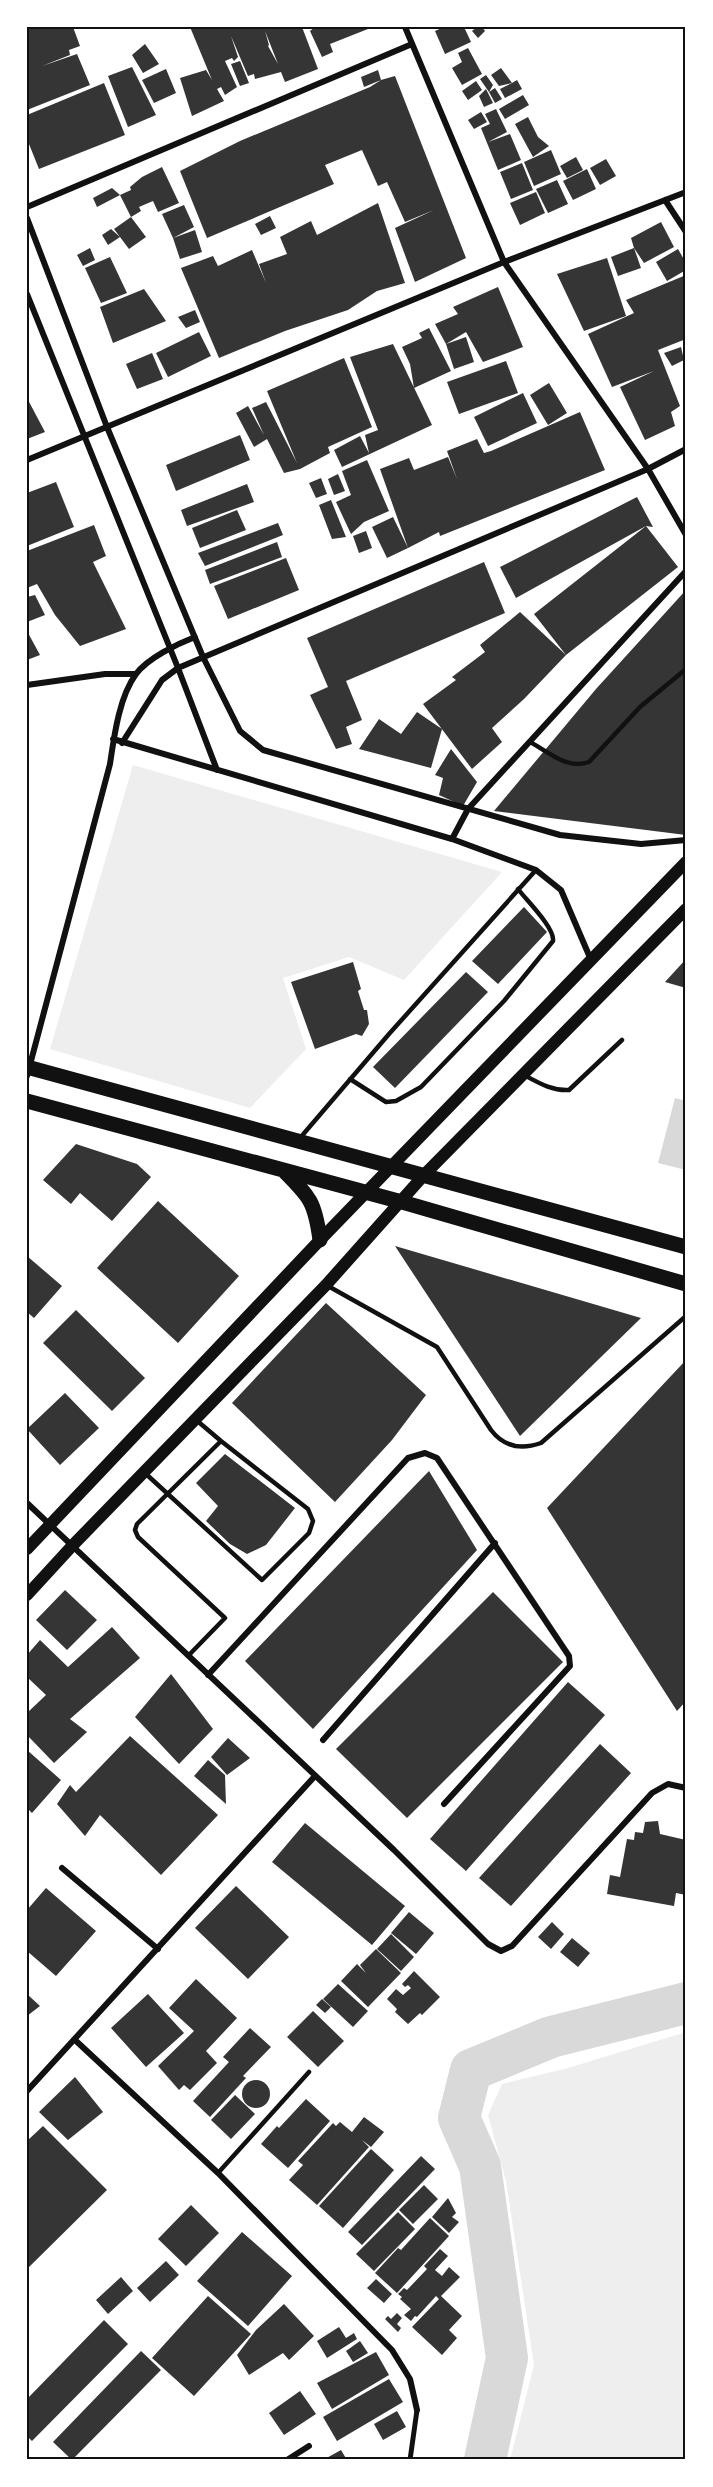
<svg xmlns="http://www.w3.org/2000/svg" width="713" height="2487" font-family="'Nunito Sans',sans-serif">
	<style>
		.green { fill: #eee }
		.water { fill: #d9d9d9 }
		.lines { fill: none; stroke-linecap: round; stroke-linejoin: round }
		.river { stroke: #d9d9d9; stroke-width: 42 }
		.building { fill: #353535; fill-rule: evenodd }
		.service { stroke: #111; stroke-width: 4.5 }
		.pedestrian { stroke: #111; stroke-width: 5 }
		.minor { stroke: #111; stroke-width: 6 }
		.secondary { stroke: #111; stroke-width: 12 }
		.primary { stroke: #111; stroke-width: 15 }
		.neatline { fill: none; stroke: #111; stroke-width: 2 }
	</style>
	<rect width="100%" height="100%" fill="#fff"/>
	<path class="green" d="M133 765 502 872 404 980 349 957 283 978 306 1049 250 1108 50 1049Z
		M686 2032V2460H510L534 2365 506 2181 488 2115 502 2084 568 2068Z"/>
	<path class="water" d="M675 1098 686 1101V1170L658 1163Z"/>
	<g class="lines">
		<path class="river" d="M485 2460 507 2358 480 2166 459 2118 471 2070 551 2037 686 2003"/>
	</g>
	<path class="building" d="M27 27H73L80 46 69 50 70 55 42 66 77 54 90 85 27 110Z
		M190 27H302L318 69 285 82 281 72 255 79 254 74 248 76 231 36 238 57 234 61 232 58 225 61 237 87 225 95 221 87 217 89 224 101 192 116 180 78 206 70 212 80ZM265 31 278 64 268 46 269 45Z
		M315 27H373L330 44 333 52 322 57 310 31Z
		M444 27H464L471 42 445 54 435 31Z
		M477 27H482L485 31 478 38 472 31Z
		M145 44 159 64 143 73 132 55Z
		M468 48 482 74 462 85 452 68 462 62 458 53Z
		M240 61 249 83 240 86 231 64Z
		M132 67 156 115 128 127 108 76Z
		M501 68 512 83 517 80 522 89 505 98 500 89 512 83 499 86 491 75Z
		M166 69 176 93 154 103 142 80Z
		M378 70 381 80 395 76 466 258 415 282 395 228 434 210 405 222 387 182 378 186 362 150 325 165 334 184 207 238 180 171 240 141 370 87 381 80 364 87 361 77Z
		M486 75 493 85 489 92 480 79Z
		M476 81 482 90 468 100 462 91Z
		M104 83 125 135 39 169 27 139V115Z
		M495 88 502 99 495 103 489 92Z
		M486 89 493 103 484 107 479 96Z
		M523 95 529 105 505 119 499 109Z
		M496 109 507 132 488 142 510 134 521 160 498 170 481 128 490 124 485 114Z
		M481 112 487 122 474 129 468 120Z
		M528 117 538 137 549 146 533 157 515 124Z
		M551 150 561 174 534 186 524 162Z
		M576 157 583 170 567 178 560 166Z
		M606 159 616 176 600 185 590 168Z
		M522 163 533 190 511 199 500 172Z
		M162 167 179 203 158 212 153 201 139 207 141 211 131 217 120 195 131 190 130 187 142 177Z
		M587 169 596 189 573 200 563 181Z
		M557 180 568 204 548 213 536 189Z
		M112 188 120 195 97 207 93 198Z
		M536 192 545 213 520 225 510 203Z
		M378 203 405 283 377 291 348 310 285 331 219 358 181 268 213 256 218 266 252 250 266 283 259 264 287 254 280 237 311 221 317 235Z
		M184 205 194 227 173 238 162 214Z
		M270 216 276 228 261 235 255 224Z
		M131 217 146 237 129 249 120 237 108 245 102 235 111 229 120 237 114 229Z
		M661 222 674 247 644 263 634 248 641 268 618 276 611 257 634 248 631 238Z
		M195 230 202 252 180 259 173 238Z
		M90 248 95 260 83 266 77 255Z
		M678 249 686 263V270L667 281 656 262Z
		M110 257 127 293 101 303 85 268Z
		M607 258 626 316 584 331 557 274Z
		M686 275V339L658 350 680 406 671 412 675 426 645 440 620 387 654 371 612 387 588 334 634 313 626 300Z
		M498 287 523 347 483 362 466 332 446 344 466 337 474 362 454 369 446 344 435 324 458 314 453 307Z
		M144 289 166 321 113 343 100 307Z
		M195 310 200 322 186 328 178 317Z
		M429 328 451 371 414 388 410 364 402 347 422 338 419 333Z
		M199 332 211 356 168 377 156 353Z
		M393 344 432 425 342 467 334 450 360 436 369 453 365 435 378 430 350 357Z
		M681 347 684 360 672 366 664 353Z
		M152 353 163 379 137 389 126 364Z
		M344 358 372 427 328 447 330 453 300 469 284 473 267 439 254 447 236 413 248 406 264 435 252 408 266 402 297 463 267 391Z
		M506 361 518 393 459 414 447 382Z
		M549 383 567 413 548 425 530 395Z
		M523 393 537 423 488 446 474 417Z
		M27 398 45 432 27 439Z
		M580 412 605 470 440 536 439 532 408 548 380 469 409 458 414 470 448 457 457 479 447 451 477 439 484 453 491 451Z
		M240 435 250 460 176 491 166 465Z
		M367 460 389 511 364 522 351 534 336 502 351 495 342 471Z
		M338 474 345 491 334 495 328 479Z
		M321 478 327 494 316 498 309 483Z
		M56 482 74 527 27 546V493Z
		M247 484 254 502 187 526 181 510Z
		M637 497 653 527 646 526 678 567 566 655 534 614 646 526 516 598 500 567Z
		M331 500 346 537 332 539 319 505Z
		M237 510 246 530 200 548 192 528Z
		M393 517 408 548 387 558 372 527Z
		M278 523 283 535 205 566 198 553Z
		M94 525 106 556 93 562 126 629 80 646 55 615 37 584 27 588V551Z
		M366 531 372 548 359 553 353 536Z
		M277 542 282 557 210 584 205 570Z
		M286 558 299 590 228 619 214 586Z
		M484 562 505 613 346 681 362 720 346 727 352 744 336 749 310 695 328 687 307 638Z
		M686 590V835L494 811 596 689Z
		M35 595 45 615 27 622V597Z
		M520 612 566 655 524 699 492 728 502 742 472 769 423 704 456 680 452 677 485 652 480 645Z
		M27 631 40 655 27 660Z
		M417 712 442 729 431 768 359 749 379 719 401 734Z
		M451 749 477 782 463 806 439 795 443 778 435 775Z
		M524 907 547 932 498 984 472 961Z
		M686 959V988L665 982Z
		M353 962 361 989 358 991 364 1010H367L369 1024 362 1036 356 1034 315 1049 291 982Z
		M466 972 488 992 395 1088 373 1067Z
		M76 1144 137 1164 151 1177 112 1221 80 1193 71 1204 43 1180Z
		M158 1201 239 1276 178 1343 97 1268Z
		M395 1246 641 1318 520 1436Z
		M27 1256 62 1286 34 1318 27 1312Z
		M326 1303 426 1395 392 1440 335 1502 232 1403Z
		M76 1310 145 1378 112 1411 43 1343Z
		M686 1360V1701L677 1711 547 1508Z
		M65 1393 99 1428 60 1465 27 1429Z
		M225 1454 295 1508 266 1545 247 1554 230 1544 206 1521 218 1506 196 1483Z
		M429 1471 477 1550 313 1729 245 1661Z
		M65 1590 97 1620 67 1650 36 1620Z
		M493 1592 563 1662 407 1818 336 1749Z
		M112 1627 140 1658 70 1719 87 1732 54 1763 27 1735V1713L46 1695 27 1677V1655L40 1640 68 1667Z
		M171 1674 213 1729 179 1764 135 1717Z
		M568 1682 605 1715 466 1871 430 1839Z
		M130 1736 218 1815 161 1875 100 1815 85 1836 57 1804 70 1785 76 1792Z
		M228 1738 250 1758 227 1775 211 1757Z
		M600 1744 631 1773 511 1906 479 1878Z
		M27 1750 61 1780 32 1813 27 1808Z
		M208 1760 225 1775 226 1804 194 1776Z
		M658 1821 660 1834 686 1840V1895L676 1893 674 1906 607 1894 610 1875 620 1877 627 1839 634 1840 635 1832 643 1833 645 1822Z
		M305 1823 405 1906 372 1945 272 1862Z
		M236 1886 289 1937 248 1979 195 1928Z
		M46 1888 96 1931 56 1976 27 1951V1910Z
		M409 1912 434 1933 416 1954 391 1933Z
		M552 1922 564 1934 551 1949 538 1937Z
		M391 1934 414 1957 401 1971 377 1949Z
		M572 1938 590 1953 578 1967 560 1952Z
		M376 1949 401 1973 368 2007 341 1981 357 1964 366 1973 360 1965Z
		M414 1971 440 1997 422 2015 420 2013 408 2024 395 2012 397 2009 387 1999 396 1989 403 1995 411 1988 408 1985 405 1987 402 1984Z
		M196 1979 237 2018 206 2051 217 2063 190 2090 184 2085 179 2090 158 2066 194 2031 169 2008Z
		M338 1984 368 2011 353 2027 323 1999Z
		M27 1994 40 2006 27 2016Z
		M148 1994 184 2033 146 2067 111 2028Z
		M322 1999 331 2007 325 2013 316 2005Z
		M313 2011 344 2041 318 2067 287 2037Z
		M250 2028 271 2047 243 2076 246 2078 210 2117 193 2101 229 2062 223 2057Z
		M75 2077 103 2112 68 2140 39 2112Z
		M242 2094a14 14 0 1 1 28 0a14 14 0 1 1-28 0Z
		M235 2095 255 2114 231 2139 211 2120Z
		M306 2099 330 2121 288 2168 261 2144 277 2126 279 2128Z
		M364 2117 384 2132 371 2147 362 2140 369 2147 317 2205 289 2180 303 2165 298 2161 333 2123 336 2126 340 2122 352 2132Z
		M43 2126 107 2190 27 2269V2141Z
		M371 2149 394 2170 343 2228 319 2206Z
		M421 2156 435 2169 362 2245 348 2232Z
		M424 2185 438 2199 413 2224 399 2210Z
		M448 2198 456 2213 452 2217 459 2222 449 2233 432 2217Z
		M191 2205 219 2233 186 2266 158 2239Z
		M398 2212 415 2229 374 2271 356 2254Z
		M430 2218 449 2236 397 2293 375 2273 398 2248 401 2250Z
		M242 2232 292 2276 248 2326 197 2281Z
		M440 2249 448 2256 435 2270 442 2276 449 2267 460 2277 441 2296 462 2316 449 2330 457 2338 442 2355 412 2327 439 2299 436 2296 417 2317 415 2316 411 2321 404 2315 411 2309 400 2299 402 2297 398 2294 404 2288 407 2290 427 2269 424 2266Z
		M166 2261 179 2275 150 2302 137 2288Z
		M121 2277 133 2291 108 2314 96 2300Z
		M376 2279 392 2294 384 2303 367 2288Z
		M208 2296 251 2334 194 2396 152 2358Z
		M284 2304 314 2336 289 2360 283 2353 249 2375 237 2355 256 2330Z
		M397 2313 402 2318 397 2324 401 2328 398 2332 385 2319 388 2316 391 2319Z
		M104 2320 128 2344 32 2441 27 2436V2399Z
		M339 2327 346 2338 354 2333 357 2339 327 2358 317 2341Z
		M360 2341 368 2353 353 2362 346 2351Z
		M141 2351 161 2370 72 2460 53 2442Z
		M376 2352 389 2375 332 2409 317 2383Z
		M389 2379 403 2402 337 2441 323 2417Z
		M300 2391 316 2414 284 2435 269 2413Z
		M397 2411 406 2427 383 2440 374 2424Z
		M341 2450 347 2460H323Z"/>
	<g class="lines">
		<path class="service" d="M530 742C549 752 567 770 589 762L640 707 686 669
			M524 1075C539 1083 552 1091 569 1090L622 1040
			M350 1079 386 1102 396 1101 421 1087 504 1001 553 941C555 928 527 901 518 889
			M300 1138 389 1034 536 870
			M328 1286 437 1347 491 1430C504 1447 521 1450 541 1443L686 1316
			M146 1474 262 1580 309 1533 313 1521 308 1509 221 1441
			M188 1656 225 1618 138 1537 135 1530 137 1524 221 1441 195 1419
			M218 2173 309 2072"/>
		<path class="pedestrian" d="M410 2460 417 2410"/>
		<path class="minor" d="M405 27 504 262 648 469 686 535
			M665 200 686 232
			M27 207 412 44
			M27 218 107 427 203 657 240 731 263 750 560 835 641 844 686 840
			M27 294 178 668 217 770
			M27 460 504 262 686 192
			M27 685 105 674H136
			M113 739 452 839 536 870 561 890 591 960
			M122 743 162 680 178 668 648 469 686 449
			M452 839 468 809 686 571
			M27 1076 110 764C114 737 119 697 136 674 148 658 177 644 195 637
			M27 1503 394 1850 488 1944 501 1951 512 1946 652 1793 668 1784 686 1788
			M208 1675 408 1458 425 1453 437 1458 569 1656 570 1666 444 1804
			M323 1740 495 1543
			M62 1868 158 1949
			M75 2040 218 2173 392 2350 410 2379 417 2410
			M27 2091 315 1776
			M287 2460 309 2446"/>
		<path class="secondary" d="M27 1549 320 1240 686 862
			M27 1595 72 1546 326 1285 424 1175 686 909"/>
		<path class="primary" d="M27 1067 686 1247
			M27 1101 402 1202 686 1284
			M284 1171C310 1197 315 1202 320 1240"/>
	</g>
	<rect width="713" height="2487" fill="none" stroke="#ffffff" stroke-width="57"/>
	<rect x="28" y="28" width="656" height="2430" class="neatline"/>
</svg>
